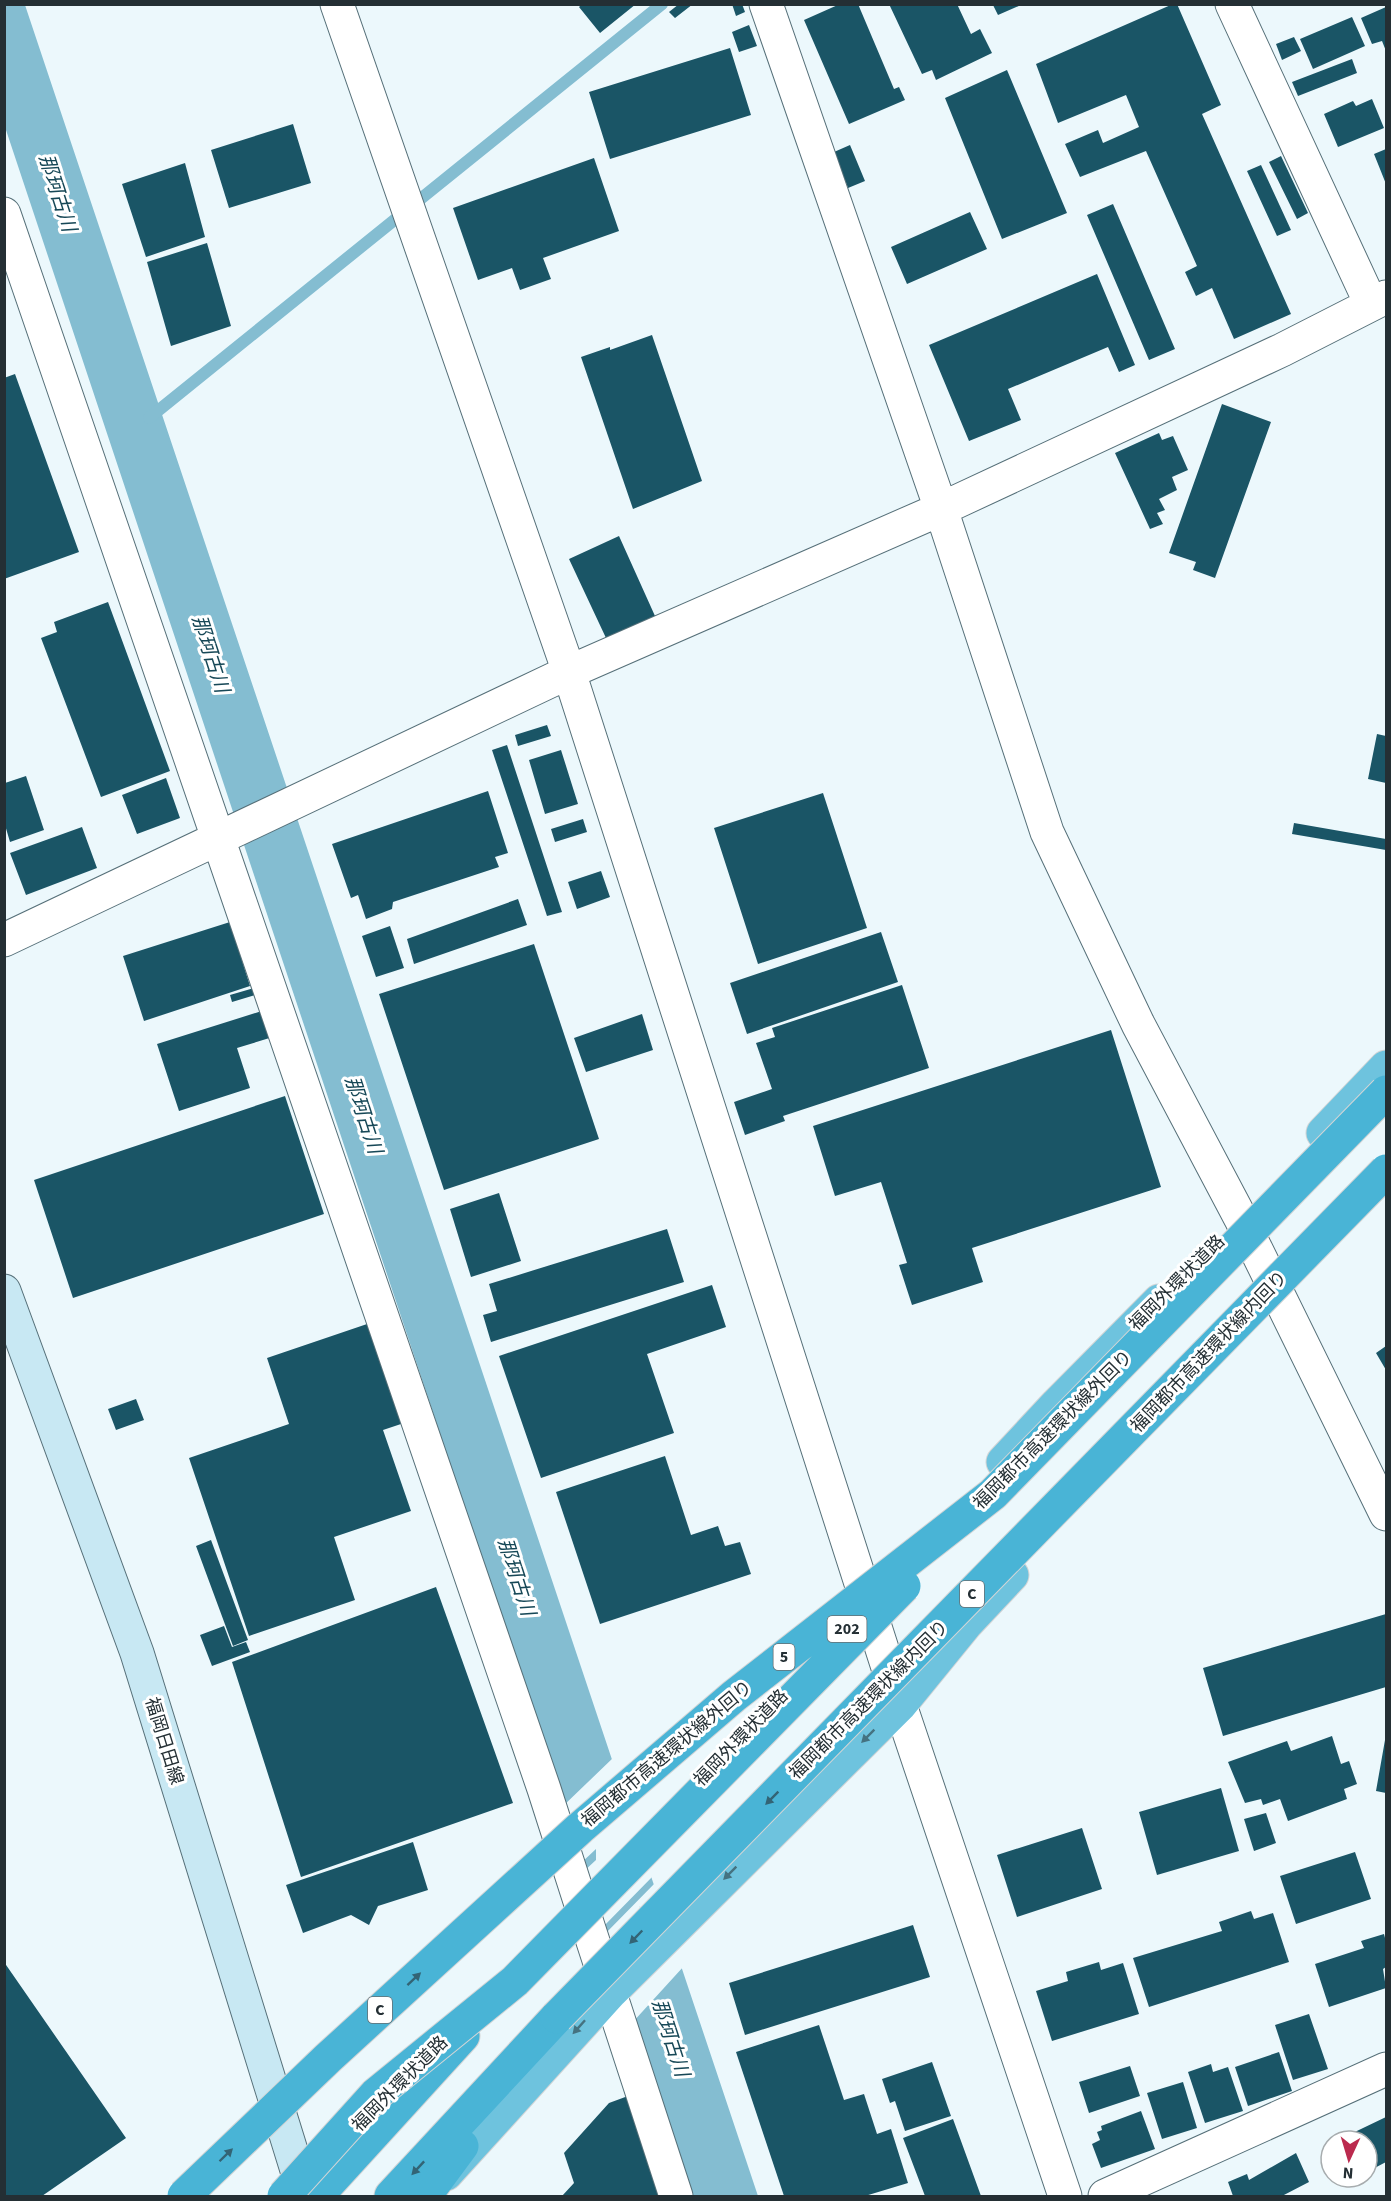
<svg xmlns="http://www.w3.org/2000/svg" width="1391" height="2201" font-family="'Source Sans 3','Noto Sans JP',sans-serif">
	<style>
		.water { fill: #84bdd1 }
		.pier { fill: #ecf8fc }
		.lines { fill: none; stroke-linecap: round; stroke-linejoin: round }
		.stream { stroke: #84bdd1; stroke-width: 12 }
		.building { fill: #1a5566 }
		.minor-casing { stroke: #567079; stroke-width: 35 }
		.secondary-casing { stroke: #567079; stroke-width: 35 }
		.trunk-casing { stroke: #d3d5d6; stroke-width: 35 }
		.motorway-casing { stroke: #d3d5d6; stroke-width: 35 }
		.minor { stroke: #fff; stroke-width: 33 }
		.secondary { stroke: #c8e8f3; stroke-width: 33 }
		.trunk { stroke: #6ec3de; stroke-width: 33 }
		.motorway { stroke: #49b4d6; stroke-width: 33 }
		.motorway-bridge-casing { stroke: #d3d5d6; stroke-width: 35; stroke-linecap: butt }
		.motorway-bridge { stroke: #49b4d6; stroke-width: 33 }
		.oneway { fill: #457280 }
		.oneway2 { fill: #336475 }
		.labels { text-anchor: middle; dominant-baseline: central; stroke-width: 6; stroke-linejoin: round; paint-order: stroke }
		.shield { fill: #fff; stroke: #666d71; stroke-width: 1.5 }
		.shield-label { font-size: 16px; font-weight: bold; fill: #242f34 }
		.street-label { font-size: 18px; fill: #242f34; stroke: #fff }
		.water-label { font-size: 20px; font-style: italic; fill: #174857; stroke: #fff }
	</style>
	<rect width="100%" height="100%" fill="#ecf8fc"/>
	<path class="water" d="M4 5H25L758 2196H692L564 1806 5 127Z"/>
	<path class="pier" d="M614 1757 654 1875 601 1929 583 1872 596 1860V1849L580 1864 561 1808Z
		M656 1882 678 1946 639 1906 650 1923 679 1949 684 1966 632 2023 603 1936Z"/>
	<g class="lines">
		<path class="stream" d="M149 418 662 4"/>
	</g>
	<path class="building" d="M582 4H636L600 33 579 7Z
		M679 4H693L675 18 669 12Z
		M732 4H742L745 12 736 16Z
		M840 4H858L894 89 899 87 905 100 849 124 804 20Z
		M889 4H957L971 34 980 29 992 53 936 80 932 70 922 74Z
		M1173 4H1177L1221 105 1202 114 1291 314 1234 339 1212 288 1196 296 1185 272 1197 266 1146 151 1080 177 1065 144 1098 130 1103 143 1139 127 1126 95 1058 123 1036 64Z
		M993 5H1021L998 15Z
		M1386 7V51L1382 41 1372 44 1361 18Z
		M1352 17 1365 46 1313 69 1300 39Z
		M749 25 757 46 739 52 732 32Z
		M1294 37 1301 51 1282 60 1276 44Z
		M730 48 751 115 610 159 589 92Z
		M1352 59 1357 73 1298 96 1292 82Z
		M1007 70 1067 213 1002 239 945 98Z
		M1372 99 1384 128 1338 147 1324 114 1353 101 1356 106Z
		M293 124 311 183 229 208 211 150Z
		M850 145 865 181 848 188 834 152Z
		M1386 149V184L1374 154Z
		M1281 156 1308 213 1297 219 1269 162Z
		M594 158 619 231 543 258 551 279 520 290 512 268 478 280 453 208Z
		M185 163 205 237 146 257 122 184Z
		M1261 165 1291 230 1277 236 1247 171Z
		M1113 204 1175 349 1149 360 1087 215Z
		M970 212 987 249 907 284 891 247Z
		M207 243 231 326 171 346 147 262Z
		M1097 274 1135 365 1119 372 1108 347 1008 389 1021 420 969 441 929 345Z
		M652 335 702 481 633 509 581 357 610 347V350Z
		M15 374 79 552 4 579V378Z
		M1222 404 1271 422 1215 578 1193 570 1196 562 1169 553Z
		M1159 433 1162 440 1173 436 1188 470 1172 477 1177 490 1159 499 1165 510 1157 513 1163 524 1150 529 1115 453Z
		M619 536 655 616 606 638 569 559Z
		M108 602 170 771 101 797 41 638 57 632 54 622Z
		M547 725 551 736 518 746 515 735Z
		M1377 734 1386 736V783L1368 779Z
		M507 745 562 912 547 916 492 750Z
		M561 750 578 804 545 814 529 760Z
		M26 776 44 830 10 842 5 825V783Z
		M166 778 180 818 137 834 122 795Z
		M488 791 508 853 495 857 499 867 393 902 392 909 366 919 358 895 351 898 332 844Z
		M823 793 867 928 758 964 714 828Z
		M583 819 587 832 555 842 551 829Z
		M1294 823 1386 839V850L1292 834Z
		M82 827 97 868 26 895 10 853Z
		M601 871 610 897 577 909 568 882Z
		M518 899 527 925 414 964 407 939Z
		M230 922 250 986 144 1021 123 956Z
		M390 926 404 968 376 977 362 936Z
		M881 932 898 982 747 1034 730 983Z
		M534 944 599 1139 444 1190 379 994Z
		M902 985 929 1068 783 1116 785 1121 745 1135 734 1102 772 1089 756 1043 775 1037 772 1028Z
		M254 988 262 993 232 1002 230 995Z
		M268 1009 276 1036 237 1048 250 1088 179 1111 157 1044Z
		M642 1014 653 1050 586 1072 574 1038Z
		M1111 1030 1161 1187 972 1248 983 1282 912 1305 899 1265 907 1263 881 1182 835 1196 813 1126Z
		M285 1096 324 1214 73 1298 34 1180Z
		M499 1193 521 1261 471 1277 450 1209Z
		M667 1229 684 1282 491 1342 483 1315 497 1311 489 1284Z
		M712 1285 726 1327 647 1354 674 1433 541 1478 499 1356Z
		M370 1323 404 1423 383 1430 411 1511 334 1537 355 1600 249 1636 189 1458 289 1424 267 1358Z
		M1386 1346V1370L1376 1353Z
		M136 1399 144 1420 116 1430 108 1409Z
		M665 1456 691 1535 718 1526 725 1546 740 1542 751 1574 600 1624 556 1492Z
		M211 1540 248 1640 233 1646 196 1546Z
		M436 1587 513 1803 301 1877 232 1662Z
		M1386 1614V1687L1223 1736 1203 1668Z
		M224 1626 232 1647 246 1642 250 1652 212 1666 200 1635Z
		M1332 1736 1341 1764 1349 1761 1357 1784 1344 1789 1347 1799 1288 1821 1280 1799 1263 1805 1261 1799 1245 1803 1228 1762 1287 1741 1291 1751Z
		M1385 1740H1386V1793L1376 1791Z
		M1221 1788 1239 1851 1157 1875 1139 1812Z
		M1266 1813 1276 1843 1254 1851 1244 1819Z
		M1082 1828 1102 1889 1017 1917 997 1855Z
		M413 1842 428 1890 378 1906 369 1925 351 1915 303 1933 286 1885Z
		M1355 1852 1371 1899 1296 1924 1280 1876Z
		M1251 1911 1254 1919 1273 1913 1289 1962 1149 2007 1133 1958 1222 1931 1219 1922Z
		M913 1925 930 1977 745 2035 729 1983Z
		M1384 1934 1386 1942V1967L1383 1969 1386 1988 1329 2007 1315 1964 1364 1948 1361 1941Z
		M4 1962 126 2138 42 2196H4Z
		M1099 1962 1101 1970 1123 1963 1139 2014 1052 2041 1036 1991 1068 1981 1066 1972Z
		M1309 2014 1328 2069 1293 2080 1275 2025Z
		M819 2025 844 2100 864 2094 877 2134 891 2129 908 2183 865 2196H784L736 2052Z
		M1279 2052 1292 2091 1248 2106 1235 2067Z
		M932 2062 951 2116 905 2131 895 2101 890 2103 882 2079Z
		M1211 2064 1213 2072 1228 2067 1243 2111 1205 2123 1188 2072Z
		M1130 2066 1140 2096 1089 2113 1079 2082Z
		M1183 2082 1197 2128 1162 2139 1147 2093Z
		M628 2096 662 2196H562L574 2183 564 2153 609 2103Z
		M1141 2111 1155 2149 1101 2168 1092 2144 1100 2140 1097 2132 1102 2130 1101 2126Z
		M1386 2117V2162L1367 2172V2141H1336Z
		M953 2119 981 2196H925L903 2138Z
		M1296 2153 1309 2182 1282 2196H1233L1228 2182 1247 2174 1249 2180Z"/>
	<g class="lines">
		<defs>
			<path id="minor" d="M337 4 569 672 900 1705 1065 2196
				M766 4 941 509 1047 832 1138 1024 1241 1219 1386 1514
				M1232 4 1371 304
				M4 214 544 1789C587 1925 632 2060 676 2196
				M4 940 569 672 941 509 1282 350 1386 297
				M1105 2196 1386 2069"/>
			<path id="secondary" d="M4 1291 137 1653 305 2196"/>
			<path id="trunk" d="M1323 1133 1386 1067
				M1003 1462 1057 1404 1159 1301
				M446 2174 611 1992 900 1705 966 1624 1012 1575"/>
			<path id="motorway" d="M317 2196 463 2036
				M391 2196 557 2017
				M425 2196 462 2146"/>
		</defs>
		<use href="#minor" class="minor-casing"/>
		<use href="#secondary" class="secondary-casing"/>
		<use href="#trunk" class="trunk-casing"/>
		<use href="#motorway" class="motorway-casing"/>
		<use href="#minor" class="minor"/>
		<use href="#secondary" class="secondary"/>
		<use href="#trunk" class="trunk"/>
		<use href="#motorway" class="motorway"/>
		<defs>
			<path id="motorway-bridge" d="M557 2017 1386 1171
				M184 2196 328 2058 580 1828 734 1696 993 1494 1386 1092
				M284 2196 376 2094 515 1981 904 1586"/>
		</defs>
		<use href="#motorway-bridge" class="motorway-bridge-casing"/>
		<use href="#motorway-bridge" class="motorway-bridge"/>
	</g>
	<defs><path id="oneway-solid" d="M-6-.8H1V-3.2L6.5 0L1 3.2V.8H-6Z" transform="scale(1.5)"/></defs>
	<g class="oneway">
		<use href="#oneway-solid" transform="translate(868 1736) rotate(135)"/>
		<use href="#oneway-solid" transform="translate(730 1873) rotate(135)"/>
		<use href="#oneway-solid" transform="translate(579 2027) rotate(132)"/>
	</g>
	<g class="oneway2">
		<use href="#oneway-solid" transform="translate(772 1798) rotate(135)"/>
		<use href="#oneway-solid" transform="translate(636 1937) rotate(134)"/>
		<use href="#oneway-solid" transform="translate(414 1979) rotate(-43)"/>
		<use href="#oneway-solid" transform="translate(226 2155) rotate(-44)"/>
		<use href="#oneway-solid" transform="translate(418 2168) rotate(133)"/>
	</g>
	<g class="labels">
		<g class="shield">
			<rect x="960" y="1581" width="24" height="26" rx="4.5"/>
			<rect x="827.5" y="1616" width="39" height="26" rx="4.5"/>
			<rect x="773.5" y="1644" width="21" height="26" rx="4.5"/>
			<rect x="368" y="1997" width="24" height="26" rx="4.5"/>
		</g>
		<g class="shield-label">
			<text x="972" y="1594">C</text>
			<text x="847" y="1629">202</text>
			<text x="784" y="1657">5</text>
			<text x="380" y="2010">C</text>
		</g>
		<g class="street-label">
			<text transform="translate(1177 1283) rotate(-45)">福岡外環状道路</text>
			<text transform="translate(1209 1352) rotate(-46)">福岡都市高速環状線内回り</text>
			<text transform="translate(1053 1430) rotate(-45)">福岡都市高速環状線外回り</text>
			<text transform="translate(869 1700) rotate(-45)">福岡都市高速環状線内回り</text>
			<text transform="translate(741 1738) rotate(-46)">福岡外環状道路</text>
			<text transform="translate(164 1741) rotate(73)">福岡日田線</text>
			<text transform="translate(667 1754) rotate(-40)">福岡都市高速環状線外回り</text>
			<text transform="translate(400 2084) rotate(-45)">福岡外環状道路</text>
		</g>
		<g class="water-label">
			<text transform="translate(57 193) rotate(72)">那珂古川</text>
			<text transform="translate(210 654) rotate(72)">那珂古川</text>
			<text transform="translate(363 1115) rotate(72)">那珂古川</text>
			<text transform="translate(516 1577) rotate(72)">那珂古川</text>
			<text transform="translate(670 2038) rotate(72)">那珂古川</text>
		</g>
	</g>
	<rect width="1391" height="2201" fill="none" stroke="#242f34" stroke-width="12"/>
	<g transform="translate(1349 2159) rotate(184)"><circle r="28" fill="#ffffff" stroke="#a7acae" stroke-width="1.5"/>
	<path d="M0-4.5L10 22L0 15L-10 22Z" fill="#bb2a4e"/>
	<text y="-9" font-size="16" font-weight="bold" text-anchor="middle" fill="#242f34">N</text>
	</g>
</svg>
